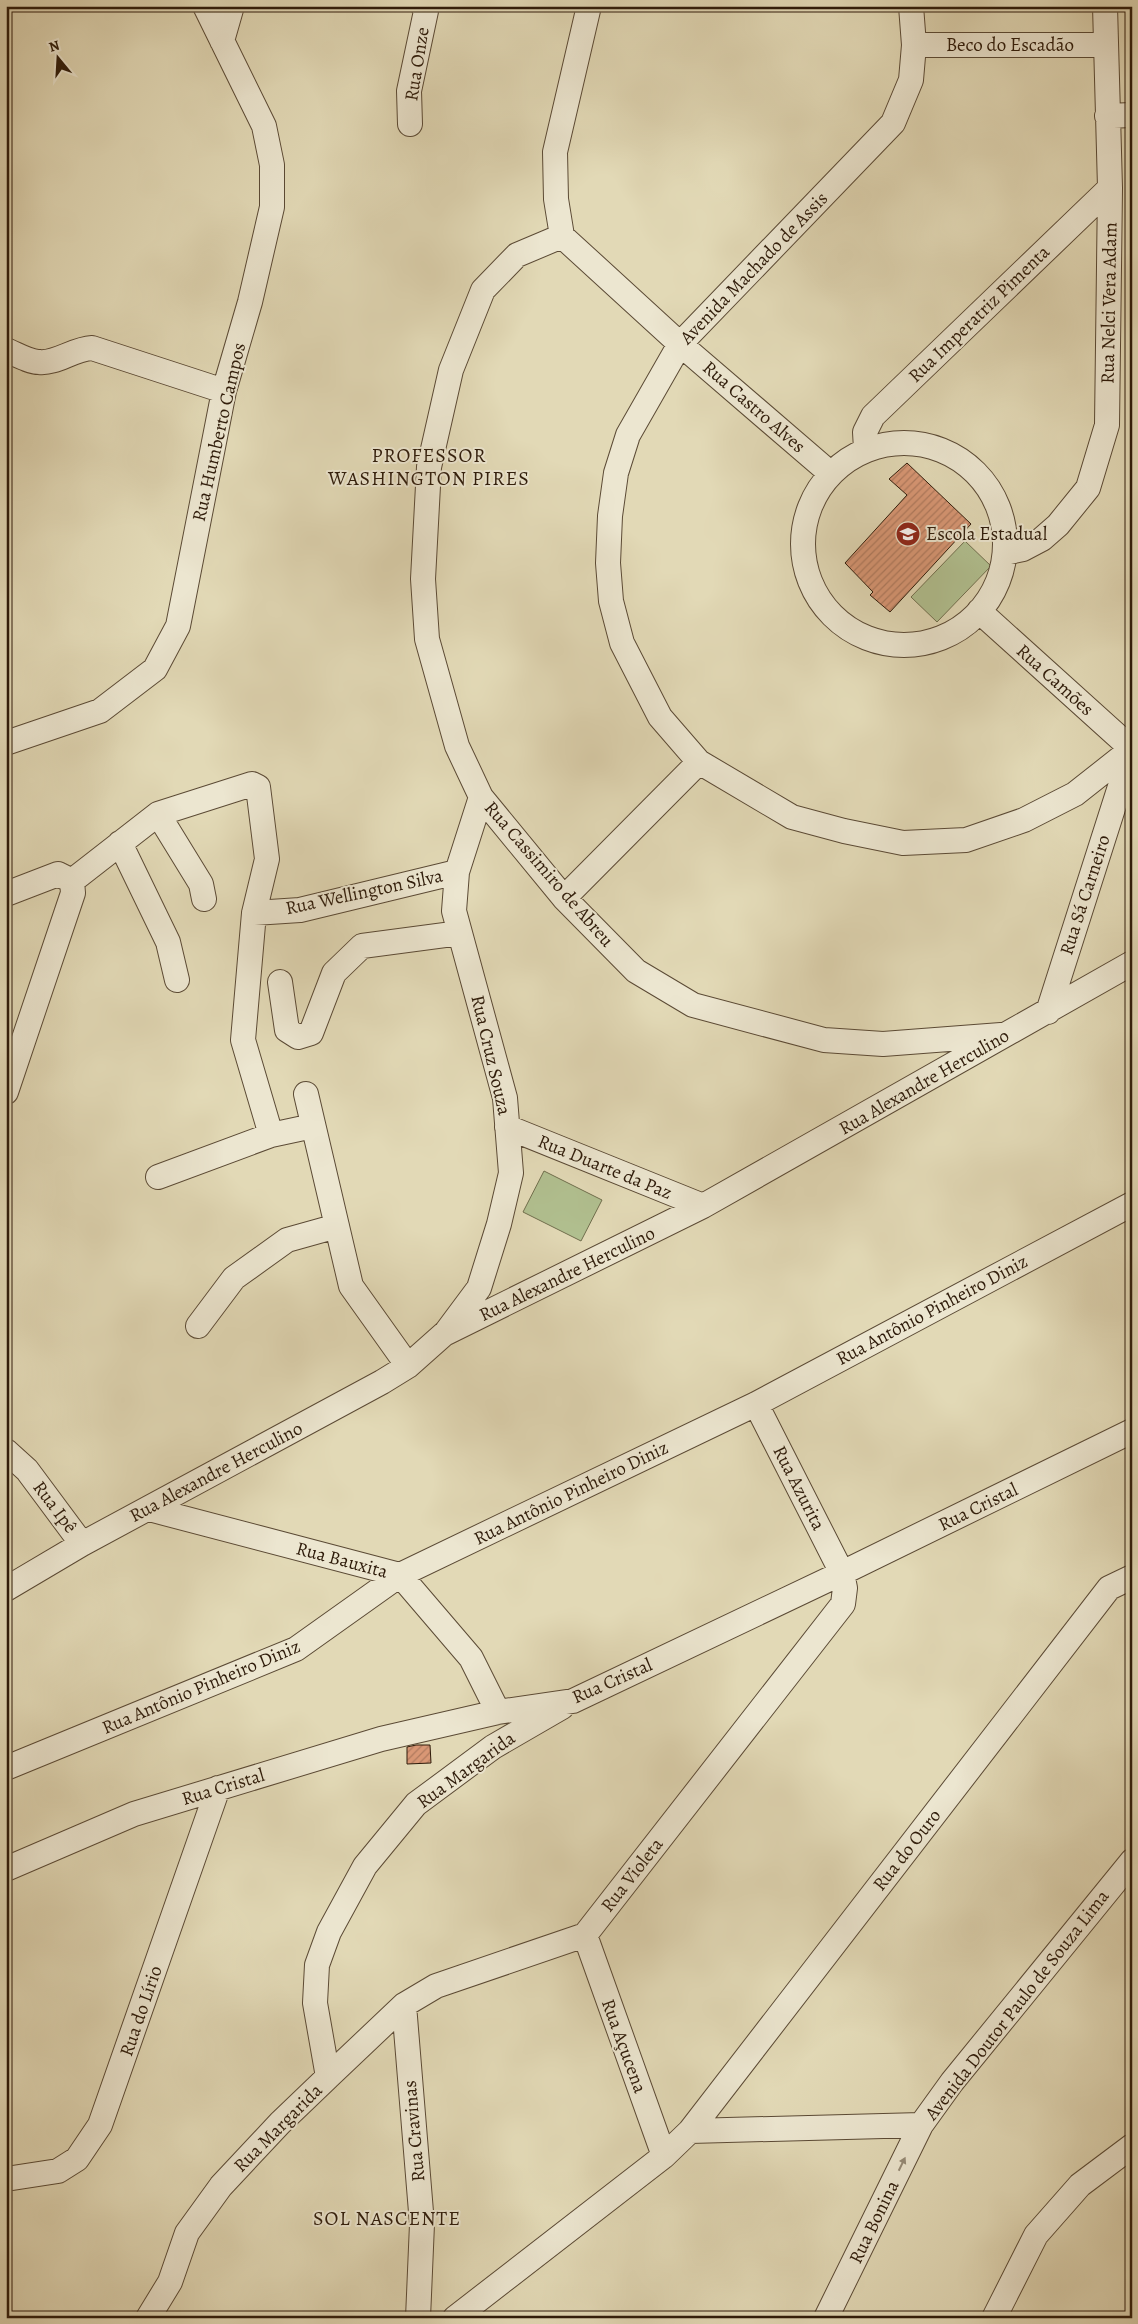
<svg xmlns="http://www.w3.org/2000/svg" width="1138" height="2324" font-family="Alegreya,serif">
	<style>
		.green { fill: #b1c090; stroke: #706e4d }
		.building { fill: url(#building-hatch); stroke: #2e1b0a }
		.lines { fill: none; stroke-linecap: round; stroke-linejoin: round }
		.minor-casing { stroke: #5b4a35; stroke-width: 26 }
		.minor { stroke: #ece6d0; stroke-width: 24 }
		.oneway { fill: #968b77 }
		.labels { text-anchor: middle; dominant-baseline: central; stroke-width: 4; stroke-linejoin: round; paint-order: stroke }
		.street-label { font-size: 19px; fill: #2e1b0a; stroke: #ece6d0 }
		.poi-label { font-size: 19px; fill: #2e1b0a; stroke: #ece6d0; text-anchor: start }
		.neighbourhood-label { font-size: 20px; letter-spacing: 1px; fill: #2e1b0a; stroke: #ece6d0 }
	</style>
	<defs>
		<pattern id="building-hatch" width="6" height="6" patternUnits="userSpaceOnUse" patternTransform="scale(1.25)"><rect width="6" height="6" fill="#d99775"/><path d="M-1 1l2-2M0 6l6-6M5 7l2-2" fill="none" stroke="#b07a5e"/></pattern>
	</defs>
	<rect width="100%" height="100%" fill="#e2d9b6"/>
	<filter id="stains"><feTurbulence type="fractalNoise" baseFrequency=".004" numOctaves="4"/><feColorMatrix values="0 0 0 0 .2 0 0 0 0 .09 0 0 0 0 .02 0 0 0 .5 -.17"/></filter>
	<radialGradient id="worn" r=".72"><stop offset=".6" stop-color="#630" stop-opacity="0"/><stop offset="1" stop-color="#630" stop-opacity=".3"/></radialGradient>
	<path class="green" d="M965 541 991 566 937 622 911 597Z
		M544 1171 602 1200 581 1241 523 1212Z"/>
	<path class="building" d="M907 463 971 524 890 612 870 595 873 592 845 563 907 495 889 479Z
		M416 1745H430L431 1763 407 1764V1747Z"/>
	<g class="lines">
		<defs>
			<path id="minor" d="M589 6 555 152 556 199 562 236 680 344 830 473
				M911 6 914 45 911 80 893 123 680 344 628 435 616 473 610 516 608 563 611 601 622 643 660 717 699 762 792 817 844 831 903 843 966 840 1024 820 1075 794 1132 749
				M222 41 232 6
				M914 45H1106
				M1107 116 1132 115
				M410 124 409 91 426 11 423 6
				M562 236 517 255 483 290 451 370 429 467 423 579 427 639 457 746 481 797 564 898 636 971 693 1005 824 1040 883 1044 1001 1035
				M6 350C16 354 29 362 39 362 56 364 73 349 92 348L224 391
				M803 544a101 101 0 1 1 202 0a101 101 0 1 1-202 0Z
				M866 449 865 432 873 416 1110 188
				M1005 553 1023 549 1042 539 1058 525 1088 488 1107 425 1110 188 1105 6
				M979 611 1132 749
				M6 743 100 711 155 669 178 626 224 391 250 302 272 207V165L264 126 205 6
				M158 814 201 884 204 899
				M120 843 168 942 177 980
				M72 881 158 814 252 784 258 787 267 859 254 913 300 910 457 872
				M6 894 58 874 72 881 73 893 6 1092
				M564 898 699 762
				M254 913 243 1040 271 1135
				M280 982 287 1030 298 1037 311 1033 334 973 362 946 460 933
				M1048 1012 1132 749
				M306 1094 351 1286 408 1366
				M507 1127 703 1206
				M158 1177 271 1135 313 1126
				M198 1326 234 1278 287 1240 337 1226
				M447 1331 479 1288 499 1224 511 1173 505 1098 454 911 457 872 481 797
				M6 1451 27 1470 82 1544
				M149 1509 400 1575 471 1658 498 1712
				M6 1589 82 1544 382 1382 408 1366 444 1334 703 1206 1132 963
				M6 1768 296 1649 400 1575 756 1404 1132 1204
				M6 1869 134 1814 381 1739 498 1712 573 1701 842 1573 1132 1431
				M585 1935 664 2156
				M404 2005 422 2224 418 2318
				M328 2077 404 2005 436 1986 585 1935 843 1604 845 1588 842 1573 756 1404
				M690 2131 921 2125
				M6 2179 58 2171 77 2159 100 2125 218 1788
				M148 2318 170 2282 187 2233 221 2186 280 2123 328 2077 315 2003 317 1965 329 1932 365 1866 416 1804 493 1747 562 1707
				M455 2318 664 2156 690 2131 1109 1588 1132 1577
				M826 2318 921 2125 952 2082 1132 1861
				M994 2318 1036 2235 1080 2185 1132 2146"/>
		</defs>
		<use href="#minor" class="minor-casing"/>
		<use href="#minor" class="minor"/>
	</g>
	<defs><path id="oneway-solid" d="M-6-.8H1V-3.2L6.5 0L1 3.2V.8H-6Z" transform="scale(1.25)"/></defs>
	<use class="oneway" href="#oneway-solid" transform="translate(902 2164) rotate(-64)"/>
	<defs>
		<symbol id="school-disc" viewBox="-11 -11 22 22"><circle r="9.5" fill="#8f2418" stroke="#ece6d0"/><path d="M0-5L7-2L0 1L-7-2ZM-4 1L0 2.5L4 1V4Q0 6-4 4Z" fill="#fff"/></symbol>
	</defs>
	<g fill-rule="evenodd">
		<use href="#school-disc" x="894" y="520" width="28" height="28"/>
	</g>
	<g class="labels">
		<g class="street-label">
			<text x="1010" y="45">Beco do Escadão</text>
			<text transform="translate(417 64) rotate(-81)">Rua Onze</text>
			<text transform="translate(754 268) rotate(-46)">Avenida Machado de Assis</text>
			<text transform="translate(1109 303) rotate(-89)">Rua Nelci Vera Adam</text>
			<text transform="translate(979 314) rotate(-44)">Rua Imperatriz Pimenta</text>
			<text transform="translate(754 407) rotate(41)">Rua Castro Alves</text>
			<text transform="translate(219 432) rotate(-77)">Rua Humberto Campos</text>
			<text transform="translate(1055 680) rotate(42)">Rua Camões</text>
			<text transform="translate(549 874) rotate(49)">Rua Cassimiro de Abreu</text>
			<text transform="translate(364 892) rotate(-12)">Rua Wellington Silva</text>
			<text transform="translate(1085 895) rotate(-72)">Rua Sá Carneiro</text>
			<text transform="translate(491 1055) rotate(77)">Rua Cruz Souza</text>
			<text transform="translate(924 1082) rotate(-30)">Rua Alexandre Herculino</text>
			<text transform="translate(605 1167) rotate(22)">Rua Duarte da Paz</text>
			<text transform="translate(567 1274) rotate(-26)">Rua Alexandre Herculino</text>
			<text transform="translate(932 1310) rotate(-28)">Rua Antônio Pinheiro Diniz</text>
			<text transform="translate(216 1472) rotate(-28)">Rua Alexandre Herculino</text>
			<text transform="translate(799 1488) rotate(63)">Rua Azurita</text>
			<text transform="translate(571 1493) rotate(-26)">Rua Antônio Pinheiro Diniz</text>
			<text transform="translate(55 1507) rotate(53)">Rua Ipê</text>
			<text transform="translate(978 1507) rotate(-26)">Rua Cristal</text>
			<text transform="translate(342 1560) rotate(15)">Rua Bauxita</text>
			<text transform="translate(612 1681) rotate(-24)">Rua Cristal</text>
			<text transform="translate(201 1687) rotate(-23)">Rua Antônio Pinheiro Diniz</text>
			<text transform="translate(466 1770) rotate(-36)">Rua Margarida</text>
			<text transform="translate(223 1787) rotate(-17)">Rua Cristal</text>
			<text transform="translate(907 1850) rotate(-52)">Rua do Ouro</text>
			<text transform="translate(632 1875) rotate(-52)">Rua Violeta</text>
			<text transform="translate(1017 2005) rotate(-52)">Avenida Doutor Paulo de Souza Lima</text>
			<text transform="translate(141 2011) rotate(-71)">Rua do Lírio</text>
			<text transform="translate(624 2046) rotate(70)">Rua Açucena</text>
			<text transform="translate(278 2128) rotate(-45)">Rua Margarida</text>
			<text transform="translate(414 2131) rotate(-95)">Rua Cravinas</text>
			<text transform="translate(874 2222) rotate(-64)">Rua Bonina</text>
		</g>
		<g class="poi-label">
			<text x="926" y="534">Escola Estadual</text>
		</g>
		<g class="neighbourhood-label">
			<text x="429" y="455">PROFESSOR<tspan x="429" dy="23">WASHINGTON PIRES</tspan></text>
			<text x="387" y="2218">SOL NASCENTE</text>
		</g>
	</g>
	<rect width="1138" height="2324" fill="none" stroke="#e2d9b6" stroke-width="25"/>
	<rect x="8" y="8" width="1123" height="2309" fill="none" stroke="#2e1b0a" stroke-width="2.5"/>
	<rect x="12" y="12" width="1113" height="2299" fill="none" stroke="#2e1b0a"/>
	<g transform="translate(58 58) rotate(342)" stroke="#ece6d0" stroke-width="4" paint-order="stroke">
	<path d="M0-4L9 19L0 12L-9 19Z" fill="#2e1b0a"/>
	<text y="-8" font-size="14" font-weight="bold" text-anchor="middle" fill="#2e1b0a">N</text>
	</g>
	<rect width="100%" height="100%" filter="url(#stains)"/>
	<rect width="100%" height="100%" fill="url(#worn)"/>
</svg>
